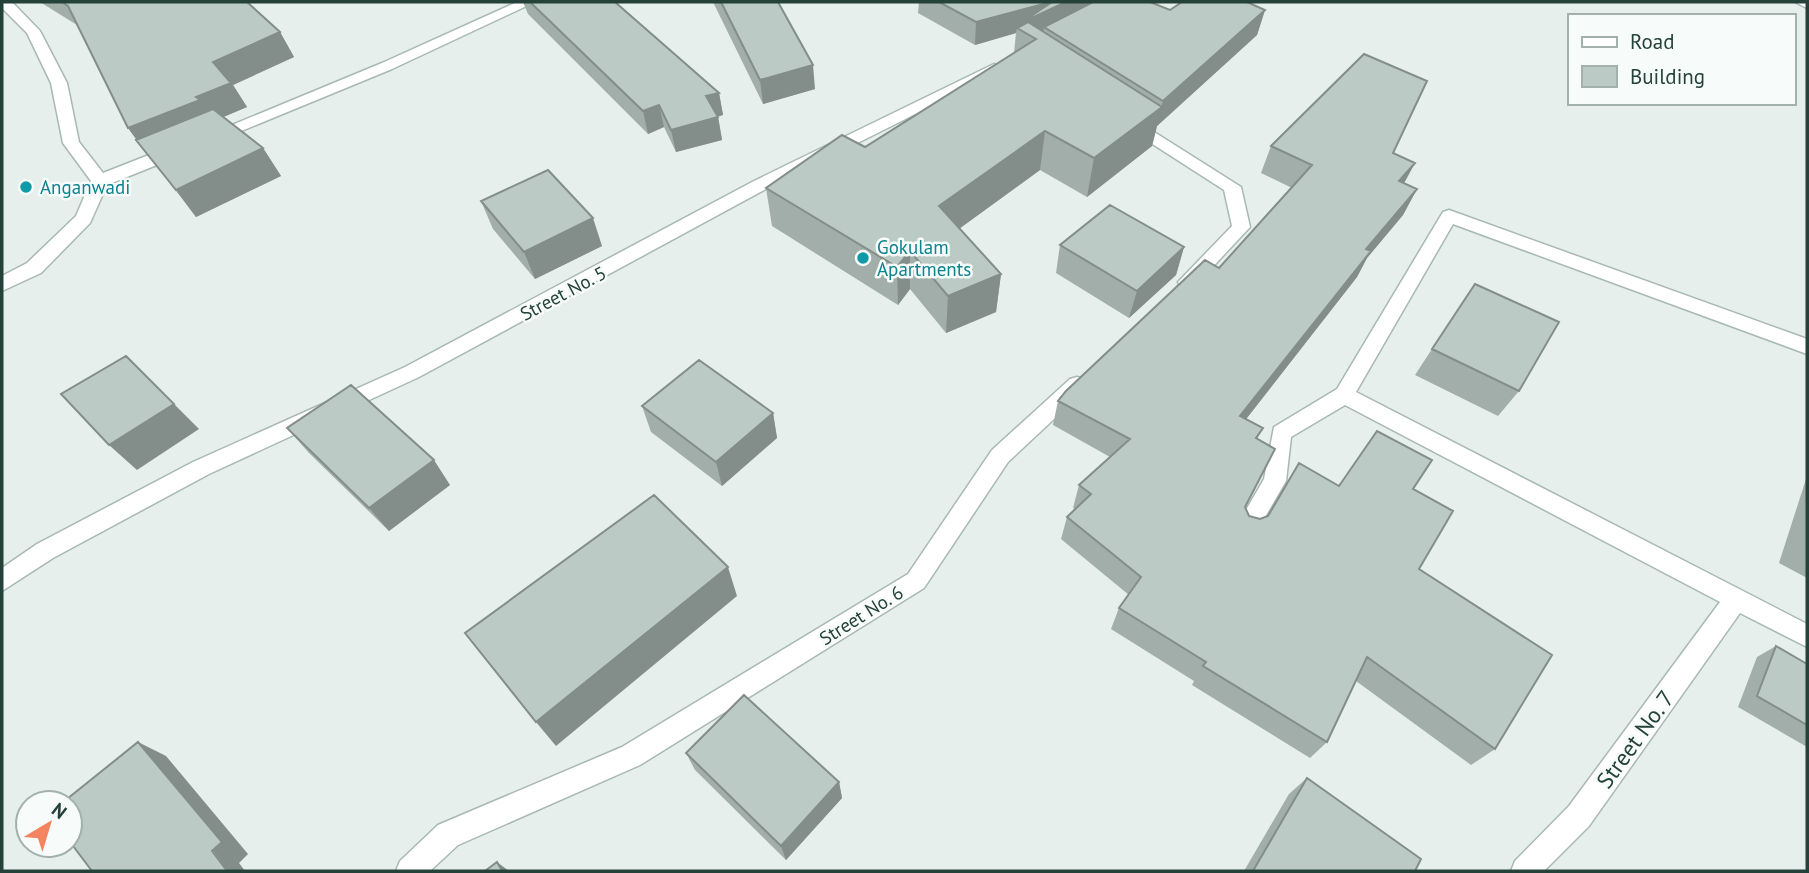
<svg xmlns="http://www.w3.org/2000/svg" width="1809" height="873" font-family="'PT Sans',sans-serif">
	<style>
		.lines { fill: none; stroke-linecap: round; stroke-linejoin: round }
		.minor-casing { stroke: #a8b8b2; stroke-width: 3 }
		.minor { fill: #fff; fill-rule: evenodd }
		.wall { fill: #a1aea9 }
		.shaded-wall { fill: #838d89 }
		.building { fill: #bbcac4; stroke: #838d89; stroke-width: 2 }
		.culture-dot { fill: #0f9aa8; stroke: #f7fbf9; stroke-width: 2.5 }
		.labels { text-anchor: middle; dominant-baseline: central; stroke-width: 5; stroke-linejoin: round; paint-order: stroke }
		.culture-label { font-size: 19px; fill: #0d838f; stroke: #f7fbf9; text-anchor: start }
		.street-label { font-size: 19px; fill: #24423a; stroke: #f7fbf9 }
		.near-street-label { font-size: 23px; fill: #24423a; stroke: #f7fbf9 }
	</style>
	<rect width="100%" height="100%" fill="#e6efeb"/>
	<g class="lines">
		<defs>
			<path id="minor" d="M2 2H12L40 31 67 83 79 142 103 173 172 146 178 145 186 150 184 154 107 185 90 223 41 273 2 291V276L27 263 76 216 91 181 63 143 51 83 27 33 2 8Z
				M517 2H535L392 69 217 141H205L203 137 382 63Z
				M1795 2H1807V8Z
				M994 64 1002 69 999 72 766 189 419 377 209 474 53 558 2 591V568L37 544 193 462 405 367 754 181Z
				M1132 118 1241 187 1250 227 1194 287H1180L1178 282 1232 226 1224 190 1126 127 1124 123Z
				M1449 210 1807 339V354L1453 224 1356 392 1807 624V647L1740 613 1589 826 1544 871H1511L1515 861 1569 806 1720 602 1345 405 1291 437 1286 481 1254 536 1246 539 1238 536 1235 529 1264 479 1274 427 1337 389 1443 212Z
				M1077 377 1084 379 1087 385 1084 391 1008 462 924 588 640 765 458 845 430 871H396L400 861 438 825 622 747 908 574 992 450 1070 379Z"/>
		</defs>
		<use href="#minor" class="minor-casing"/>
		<use href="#minor" class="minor"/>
	</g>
	<path class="wall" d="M40 2H247L280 32 294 57 233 85 247 107 223 117 263 148 281 176 196 217 128 128 77 25Z
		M523 2H615L719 93 723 115 718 116 722 140 676 152 664 127 648 134 528 14Z
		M713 2H778L815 89 763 104Z
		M919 2H1150L1170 10H1265L1257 35 1157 126 1152 146 1087 197 1040 170 959 229 1001 274 996 312 946 333 910 289 898 305 772 226 766 188 865 147 1014 53 1016 33 975 45 918 13Z
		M1271 146 1393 153 1404 183 1417 189 1403 215 1367 258 1357 277 1246 419 1263 428 1257 439 1245 507 1249 516 1260 519 1339 486 1413 489 1419 569 1495 749 1471 765 1356 681 1327 742 1310 758 1192 685 1194 681 1111 629 1119 608 1129 595 1061 539 1067 517 1075 509 1073 508 1079 485 1110 457 1053 425 1058 401 1219 268 1292 188 1261 173Z
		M481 201 602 246 535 279 493 229Z
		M1060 245 1184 247 1176 275 1129 318 1056 273Z
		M1432 349 1519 391 1498 416 1415 375Z
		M642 406 773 413 777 438 722 486 651 432Z
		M287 428 450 485 389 531 309 453Z
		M1807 476V578L1779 563Z
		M1776 646 1807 664V747L1738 707 1757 657Z
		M686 753 839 782 842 798 786 860 695 770Z
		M1307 778 1415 871H1244L1289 794Z"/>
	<path class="shaded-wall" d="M1051 2H1098L1044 27 1043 34 1017 28 1016 33 975 45 976 22Z
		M1265 10 1257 35 1157 126 1152 146 1087 197 1094 158 1161 108 1163 101Z
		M280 32 294 57 233 85 247 107 214 121 146 153 128 128 196 97 213 62Z
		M813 65 815 89 763 104 760 80Z
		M719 93 723 115 710 119 706 96Z
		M659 105 664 127 648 134 643 111Z
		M718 117 722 140 676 152 671 130Z
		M1045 131 1040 170 938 244 939 206Z
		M263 148 281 176 196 217 176 190Z
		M1415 163 1401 189 1399 181Z
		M1417 189 1403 215 1367 258 1357 277 1229 441 1240 416 1366 249Z
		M593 218 602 246 535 279 524 252Z
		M1184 247 1176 275 1129 318 1137 291Z
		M910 251V289L898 305 897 267Z
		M1001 274 996 312 946 333 948 296Z
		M174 404 199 429 137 470 109 445Z
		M773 413 777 438 722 486 716 462Z
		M434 460 450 485 389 531 369 508Z
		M728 567 737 596 556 746 536 722Z
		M138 742 166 756 248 854 239 863 245 871H227Z
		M839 782 842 798 786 860 781 846Z
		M497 862 509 871H502Z"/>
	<path class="building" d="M62 2H247L280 32 213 62 231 83 196 97 200 100 128 128 68 6Z
		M530 2H615L719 93 706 96 718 117 671 130 659 105 643 111Z
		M721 2H778L813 65 760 80Z
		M939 2H1051L976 22Z
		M1052 2H1066L1021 23Z
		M1093 2H1150L1170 10 1182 2H1247L1265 10 1163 101 1044 27Z
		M1028 22 1162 107 1094 158 1045 131 939 206 1001 274 948 296 910 251 897 267 766 188 842 135 865 147 1036 39 1017 28Z
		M1364 54 1427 81 1393 153 1415 163 1399 181 1417 189 1366 249 1371 251 1240 416 1263 428 1256 438 1275 449 1245 507 1249 516 1260 519 1268 516 1299 463 1339 486 1377 431 1432 460 1413 489 1453 511 1419 569 1552 655 1495 749 1367 657 1327 742 1203 666 1206 662 1119 608 1141 577 1067 517 1091 494 1079 485 1130 439 1058 401 1066 391 1205 260 1219 268 1312 165 1271 146Z
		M213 109 263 148 176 190 136 140Z
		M548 170 593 218 524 252 481 201Z
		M1110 205 1184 247 1137 291 1060 245Z
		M1475 284 1559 322 1519 391 1432 349Z
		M126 356 174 404 109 445 61 394Z
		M699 360 773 413 716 462 642 406Z
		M351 385 434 460 369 508 287 428Z
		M654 495 728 567 536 722 465 633Z
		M1776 646 1807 664V725L1757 696Z
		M744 695 839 782 781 846 686 753Z
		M138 742 222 842 212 851 227 871H92L70 842V803H62Z
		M1307 778 1421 859 1415 871H1253Z
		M497 862 502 871H485Z"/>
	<g class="culture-dot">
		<circle cx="26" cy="187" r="7"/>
		<circle cx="863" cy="258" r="7"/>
	</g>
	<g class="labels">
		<g class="culture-label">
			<text x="40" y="187">Anganwadi</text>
			<text x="877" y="247">Gokulam<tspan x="877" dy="22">Apartments</tspan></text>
		</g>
		<g class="street-label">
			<text transform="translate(563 293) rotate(-28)">Street No. 5</text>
			<text transform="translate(861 615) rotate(-32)">Street No. 6</text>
		</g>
		<g class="near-street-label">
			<text transform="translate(1635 739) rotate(-54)">Street No. 7</text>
		</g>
	</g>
	<rect width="1809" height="873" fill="none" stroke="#24423a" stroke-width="7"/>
	<rect x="1568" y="14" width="228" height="91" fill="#f7fbf9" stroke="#a3b1ad" stroke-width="2"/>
	<rect x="1582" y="37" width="35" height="10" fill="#ffffff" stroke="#a3b1ad" stroke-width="2"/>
	<text x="1630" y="49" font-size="21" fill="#24423a">Road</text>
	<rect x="1582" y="66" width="35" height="21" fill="#bbcac4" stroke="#a3b1ad" stroke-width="2"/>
	<text x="1630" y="84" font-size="21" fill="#24423a">Building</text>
	<g transform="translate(49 824) rotate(38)"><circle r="33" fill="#f7fbf9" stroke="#a3b1ad" stroke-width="2"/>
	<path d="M0-5L12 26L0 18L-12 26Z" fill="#f4845f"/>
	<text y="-10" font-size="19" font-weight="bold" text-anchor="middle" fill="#24423a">N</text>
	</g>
</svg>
